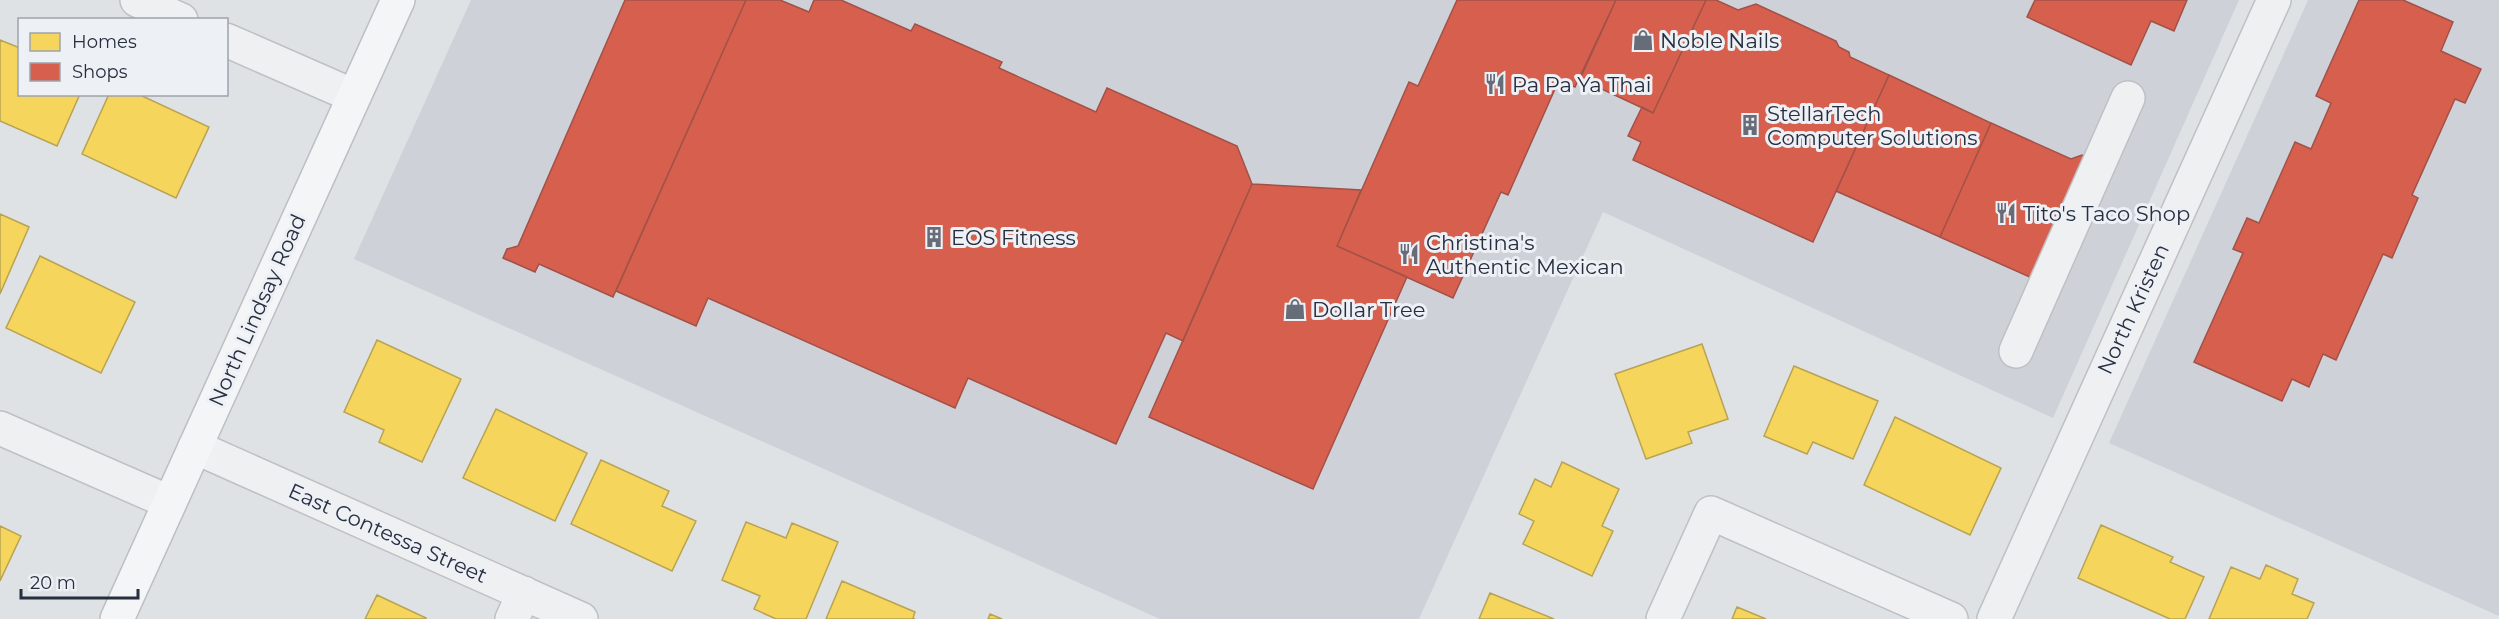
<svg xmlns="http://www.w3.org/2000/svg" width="2499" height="619" font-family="Montserrat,sans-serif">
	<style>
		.built { fill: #ced1d8 }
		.homes { fill: #f6d55c; stroke: #b8a353; stroke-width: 1.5 }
		.shops { fill: #d6604d; stroke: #a25148; stroke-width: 1.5 }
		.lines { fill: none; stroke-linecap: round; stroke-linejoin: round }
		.minor-casing { stroke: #bec0c3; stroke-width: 36 }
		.major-casing { stroke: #bcbfc3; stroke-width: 36 }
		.minor { stroke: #eff0f2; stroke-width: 33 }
		.major { stroke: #f3f5f6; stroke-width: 33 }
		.labels { text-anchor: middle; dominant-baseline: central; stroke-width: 6; stroke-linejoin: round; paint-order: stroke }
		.poi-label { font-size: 21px; fill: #272e3e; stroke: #edf0f5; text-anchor: start }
		.street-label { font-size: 21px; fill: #272e3e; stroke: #edf0f5 }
	</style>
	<rect width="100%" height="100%" fill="#dfe2e5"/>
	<path class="built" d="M471 0H2239L2053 418 1603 212 1419 619H1160L354 259Z
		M2308 0H2499V616L2109 443Z"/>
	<path class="homes" d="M0 40 20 48V94H80L57 146 0 121Z
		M109 94H138L209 127 176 198 82 154Z
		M0 214 29 227 0 294Z
		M40 256 135 302 101 373 6 328Z
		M377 340 461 379 422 462 379 442 384 430 344 412Z
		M1702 344 1728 419 1688 432 1692 443 1646 459 1615 374Z
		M1794 366 1878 401 1853 459 1813 442 1807 454 1764 436Z
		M496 409 587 453 555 521 463 478Z
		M1895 417 2001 468 1970 535 1864 485Z
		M601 460 669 491 662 506 696 521 672 571 571 524Z
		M1562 462 1619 489 1602 526 1613 531 1592 576 1523 544 1534 521 1519 514 1535 479 1551 487Z
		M746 522 786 538 792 523 838 542 806 619H776L754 609 760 596 722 580Z
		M2101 525 2173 557 2170 562 2204 577 2185 619H2170L2078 578Z
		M0 526 21 536 0 581Z
		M2266 565 2298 579 2292 594 2314 603 2307 619H2209L2231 567 2260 579Z
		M842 581 915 612 913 618 915 619H826Z
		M1490 593 1554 619H1479Z
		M377 595 426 618V619H365Z
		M1737 607 1766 619H1732Z
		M990 614 1002 619H988Z"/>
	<path class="shops" d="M625 0H746L613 297 539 264 535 272 503 258 507 249 518 246Z
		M746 0H780L809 12 814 0H841L911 31 915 24 1002 62 999 68 1096 112 1107 88 1237 146 1252 184 1183 341 1166 333 1116 444 968 378 955 408 708 298 696 326 616 291Z
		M1457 0H1616L1575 87 1559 80 1508 195 1501 192 1453 298 1337 246 1409 82 1418 86Z
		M1616 0H1706L1653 113 1580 79Z
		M1706 0H1716L1738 10 1756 4 1836 41 1839 47 1849 52 1850 57 1889 75 1813 242 1633 160 1641 142 1628 136 1642 107 1653 113Z
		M2035 0H2187L2174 31 2151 21 2131 65 2027 17Z
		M2359 0H2403L2453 22 2441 51 2481 69 2465 103 2455 99 2412 195 2418 198 2392 258 2383 254 2336 360 2323 354 2309 387 2292 379 2282 401 2194 362 2243 253 2233 249 2247 218 2259 223 2295 142 2311 149 2331 103 2316 96Z
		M1889 75 1991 123 1940 237 1836 191Z
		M1991 123 2071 159 2082 155 2093 160 2032 278 1940 237Z
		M1252 184 1361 190 1337 246 1407 277 1313 489 1149 417Z"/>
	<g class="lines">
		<defs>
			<path id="minor" d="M137 0 181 20
				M226 40 354 96
				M2016 351 2128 98
				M0 428 169 502
				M195 447 581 619
				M512 619 524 593
				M1663 619 1711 513 1951 619
				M1994 619 2274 0"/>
			<path id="major" d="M117 619 398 0"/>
		</defs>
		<use href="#minor" class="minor-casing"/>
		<use href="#major" class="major-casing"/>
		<use href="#minor" class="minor"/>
		<use href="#major" class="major"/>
	</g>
	<defs>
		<symbol id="shop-bare" viewBox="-9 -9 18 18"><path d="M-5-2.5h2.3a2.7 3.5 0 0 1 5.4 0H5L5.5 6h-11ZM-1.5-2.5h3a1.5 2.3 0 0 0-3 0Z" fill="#676d78" stroke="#edf0f5" stroke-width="2.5" paint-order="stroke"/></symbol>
		<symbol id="restaurant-bare" viewBox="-9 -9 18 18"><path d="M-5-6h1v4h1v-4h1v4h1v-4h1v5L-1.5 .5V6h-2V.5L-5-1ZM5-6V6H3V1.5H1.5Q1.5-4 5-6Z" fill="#676d78" stroke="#edf0f5" stroke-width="2.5" paint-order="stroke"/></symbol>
		<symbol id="building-bare" viewBox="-9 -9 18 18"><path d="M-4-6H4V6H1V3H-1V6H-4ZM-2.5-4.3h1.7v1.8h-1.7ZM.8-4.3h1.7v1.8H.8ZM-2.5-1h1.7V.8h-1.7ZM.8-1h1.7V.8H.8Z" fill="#676d78" stroke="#edf0f5" stroke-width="2.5" paint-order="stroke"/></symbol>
	</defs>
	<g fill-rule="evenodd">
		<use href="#shop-bare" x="1628" y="25" width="30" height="30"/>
		<use href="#restaurant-bare" x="1480" y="69" width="30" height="30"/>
		<use href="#building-bare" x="1735" y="110" width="30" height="30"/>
		<use href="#restaurant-bare" x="1991" y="198" width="30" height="30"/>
		<use href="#building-bare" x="919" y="222" width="30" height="30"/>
		<use href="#restaurant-bare" x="1394" y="239" width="30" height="30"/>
		<use href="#shop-bare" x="1280" y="294" width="30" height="30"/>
	</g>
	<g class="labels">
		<g class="poi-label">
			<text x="1660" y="40">Noble Nails</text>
			<text x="1512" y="84">Pa Pa Ya Thai</text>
			<text x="1767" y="113">StellarTech<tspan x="1767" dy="24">Computer Solutions</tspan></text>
			<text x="2023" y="213">Tito's Taco Shop</text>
			<text x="951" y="237">EOS Fitness</text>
			<text x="1426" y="242">Christina's<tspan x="1426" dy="24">Authentic Mexican</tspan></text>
			<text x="1312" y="309">Dollar Tree</text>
		</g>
		<g class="street-label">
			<text transform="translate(2133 309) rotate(-65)">North Kristen</text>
			<text transform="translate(257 310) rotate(-66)">North Lindsay Road</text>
			<text transform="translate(388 533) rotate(24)">East Contessa Street</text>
		</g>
	</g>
	<rect x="18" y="18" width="210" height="78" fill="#edf0f5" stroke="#9ea2ac" stroke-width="1.5"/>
	<rect x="30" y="33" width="30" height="18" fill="#f6d55c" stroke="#9ea2ac" stroke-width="1.5"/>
	<text x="72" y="48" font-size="18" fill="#272e3e">Homes</text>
	<rect x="30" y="63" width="30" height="18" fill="#d6604d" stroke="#9ea2ac" stroke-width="1.5"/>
	<text x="72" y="78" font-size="18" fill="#272e3e">Shops</text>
	<path d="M21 589v9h117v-9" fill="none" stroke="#272e3e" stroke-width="3"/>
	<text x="30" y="589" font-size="18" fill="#272e3e" stroke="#edf0f5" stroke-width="4.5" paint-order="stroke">20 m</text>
</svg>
